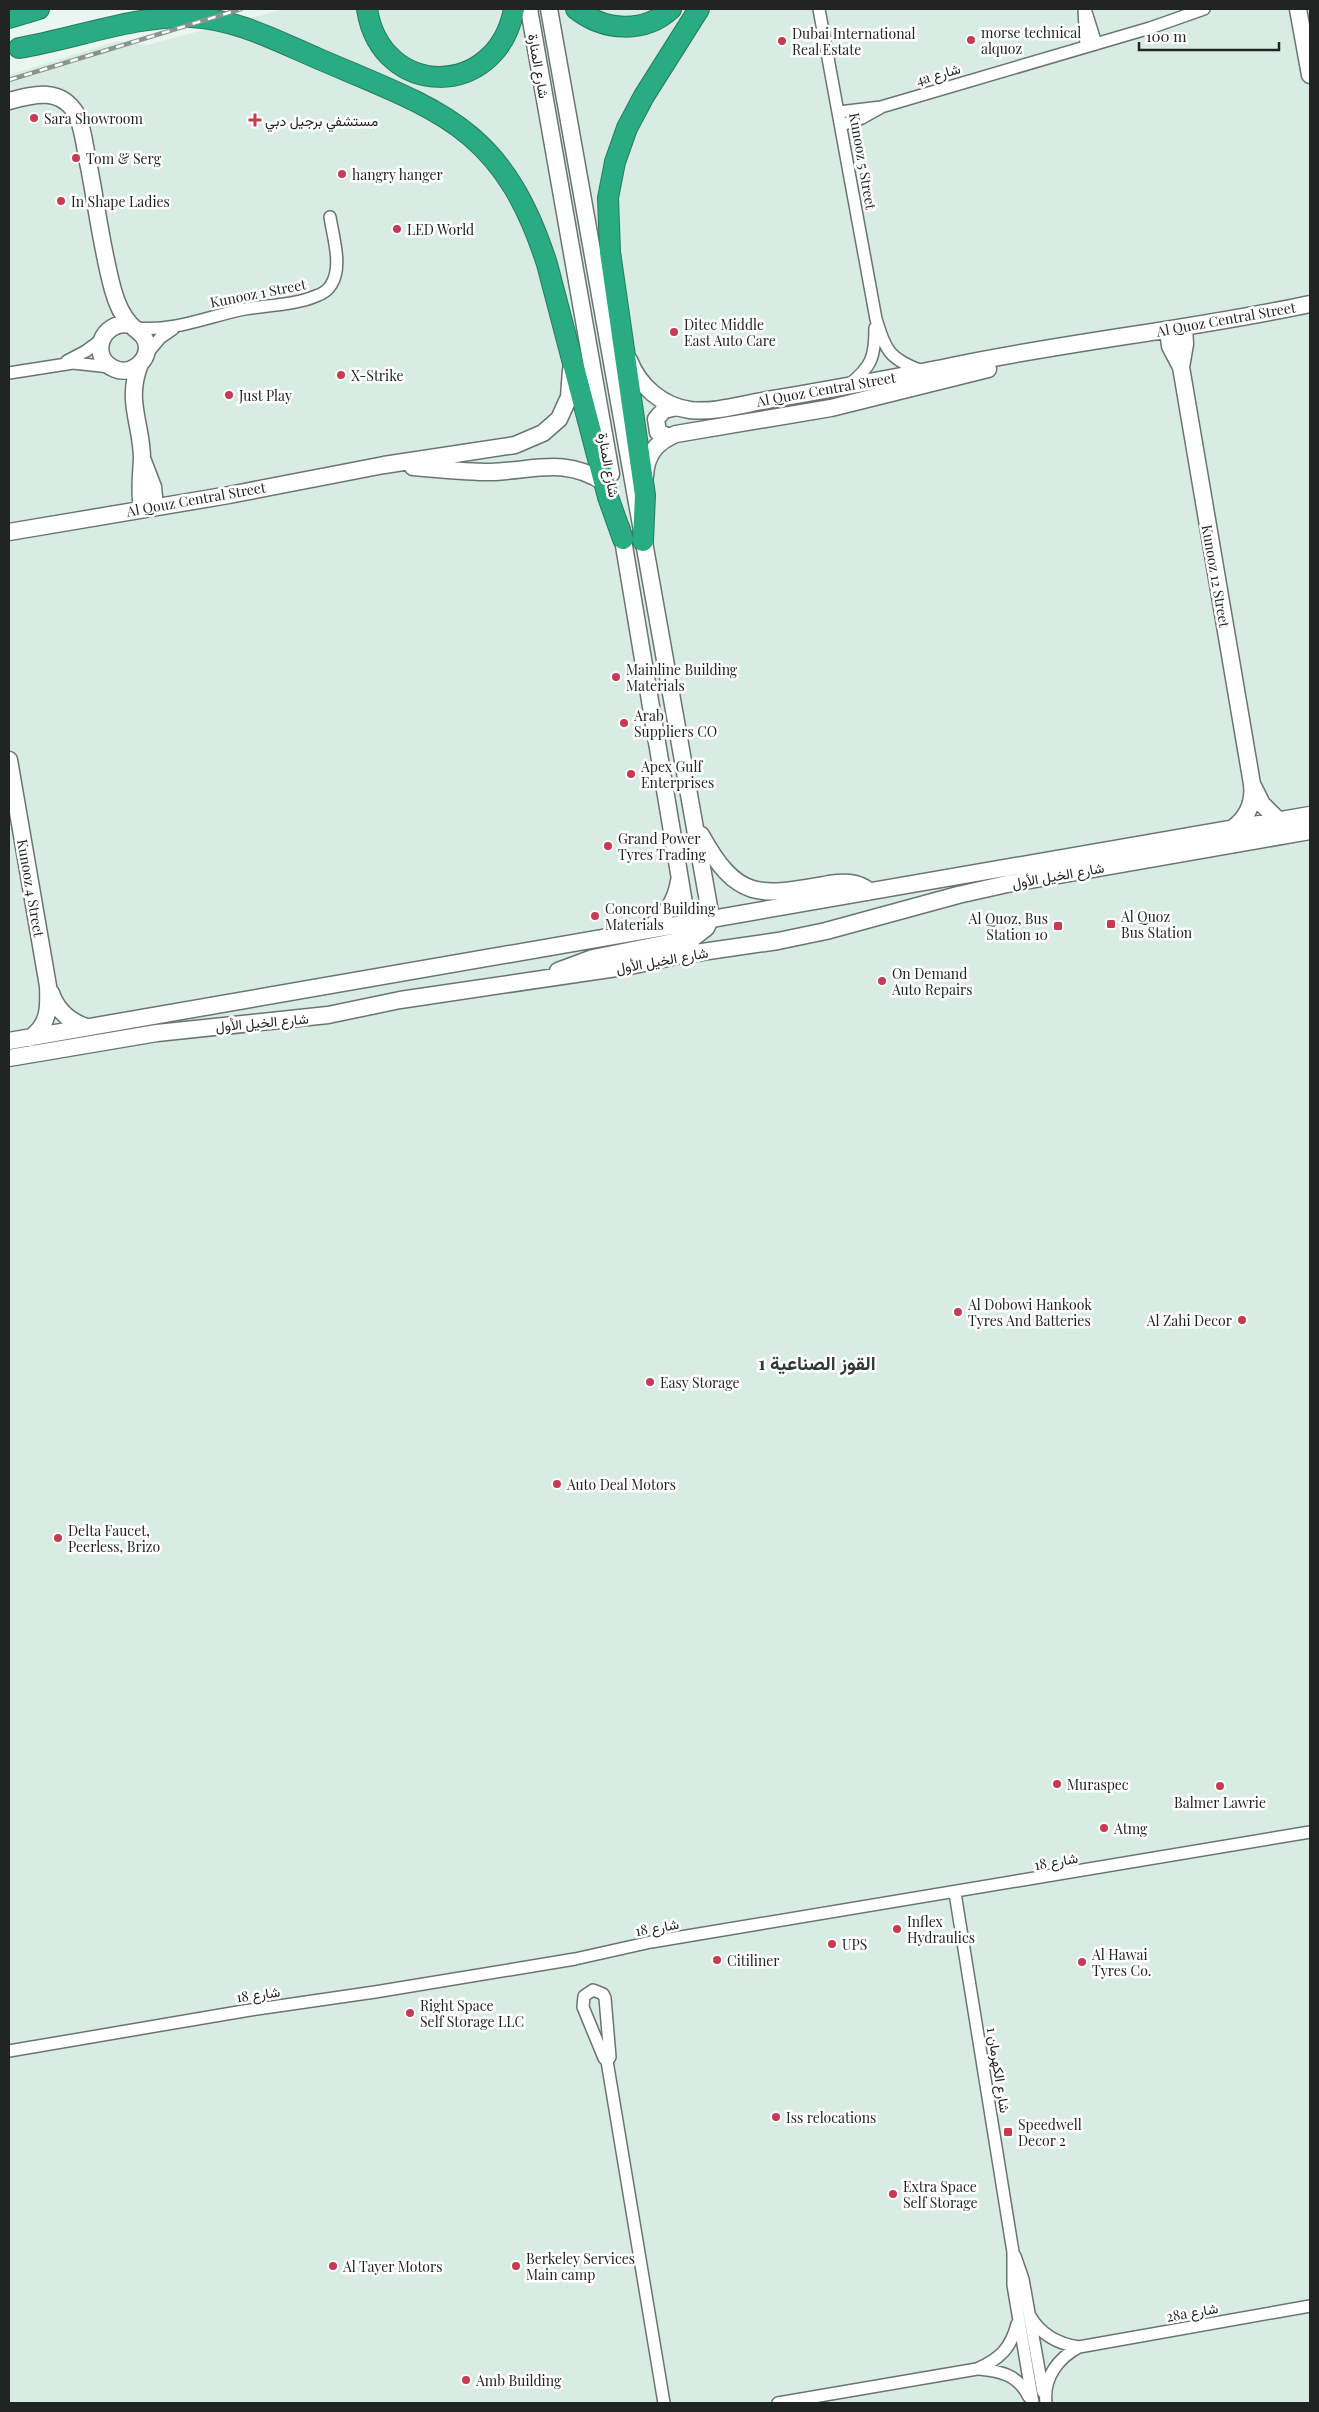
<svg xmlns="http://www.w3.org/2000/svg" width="1319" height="2412" font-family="'Playfair Display',Vazirmatn,serif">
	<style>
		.built { fill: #d8ece3 }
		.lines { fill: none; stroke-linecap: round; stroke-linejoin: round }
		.street-casing { stroke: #6a7470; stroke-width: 14 }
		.secondary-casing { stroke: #6a7470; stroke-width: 19 }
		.highway-casing { stroke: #267c60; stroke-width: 22 }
		.street { stroke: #fff; stroke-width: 11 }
		.secondary { stroke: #fff; stroke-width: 16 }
		.highway { stroke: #29ac82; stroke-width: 20 }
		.rail-casing { stroke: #8b938f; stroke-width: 4.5 }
		.rail { stroke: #fff; stroke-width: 2.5; stroke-dasharray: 8; stroke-linecap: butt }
		.poi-dot { fill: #c93951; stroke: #fff; stroke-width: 2 }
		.labels { text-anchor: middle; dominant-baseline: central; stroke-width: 5; stroke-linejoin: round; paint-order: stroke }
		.poi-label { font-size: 14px; fill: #202422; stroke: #fff; text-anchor: start }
		.street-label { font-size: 14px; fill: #202422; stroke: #fff }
		.district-label { font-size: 19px; font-weight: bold; fill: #303935; stroke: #fff }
	</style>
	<rect width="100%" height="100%" fill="#eaf6f0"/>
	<path class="built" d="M284 9H1310V2403H9V75L118 41 147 45Z"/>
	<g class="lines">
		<defs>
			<path id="street" d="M819 9 876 319C886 351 889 359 922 371
				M1084 9 1086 46
				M1086 12 1096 44
				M839 112 881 107 1150 28 1204 9
				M841 125 862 118 880 108
				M137 328C174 332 209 316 245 309 268 305 295 305 316 296 322 294 328 290 331 285 343 267 333 237 330 217
				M146 355 160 338 173 329
				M67 361 86 351 101 340
				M9 373 73 363 110 367
				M849 385C872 366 875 357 875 328
				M955 1893 1013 2252V2285L1033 2403
				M593 1990 603 1994 605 1998 610 2057 607 2061 604 2058 583 2007 584 1996Z
				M9 2051 244 2011 375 1992 575 1959 651 1942 1310 1832
				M607 2061 664 2403
				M1015 2256 1023 2279 1043 2392
				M1030 2316C1041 2335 1058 2344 1079 2347
				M979 2369C1001 2371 1018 2375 1029 2397
				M778 2403 977 2369C1000 2359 1011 2348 1017 2324
				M1046 2403C1043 2378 1058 2358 1079 2347L1310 2306"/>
			<path id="secondary" d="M529 9 611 474
				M549 9 711 918 706 928 693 938 593 958 558 971
				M1298 9 1310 75
				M9 101C35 94 61 87 77 115 84 131 85 150 89 167 97 208 102 250 113 290 116 301 122 315 130 324 137 332 146 334 147 347 147 363 130 375 115 369 88 358 101 319 131 325
				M1168 330 1170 346 1181 367 1252 784C1254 802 1248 817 1233 828
				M629 360C639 386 662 406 690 410 715 413 743 404 768 400 831 389 895 378 957 365 1074 341 1193 329 1310 304
				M140 364C125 401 142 424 142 459 141 476 139 492 142 509
				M1181 367 1185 344 1184 327
				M669 437 658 432 656 419 664 410 677 407
				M143 461 153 487 155 507
				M413 467C439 469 464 472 490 472 533 471 565 456 605 483
				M645 476C646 455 656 442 676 434L831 408 988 369
				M621 528 684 903 687 922 694 931
				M9 532 229 495 384 465 515 445 543 433 559 419 569 397 571 370
				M9 760 48 986C49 1008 49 1025 30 1038
				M1253 786 1262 804 1278 820
				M701 835C738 902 760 896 829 884 843 882 857 881 869 891L867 892
				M649 928C665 917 676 901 679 881
				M51 993C57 1011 69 1021 86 1027
				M9 1041 1310 815
				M9 1058 157 1033 328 1015 400 1000 630 966 681 955 778 941 826 931 958 895 1007 884 1310 831"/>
			<path id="highway" d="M367 9C381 99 497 100 514 9
				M576 9C604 31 644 34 671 9
				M9 18 39 9
				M19 48C74 39 136 15 190 17 237 19 277 41 319 59 441 111 503 127 547 264L608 497 623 539
				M643 541 645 495 610 252 608 198 615 162 627 128 644 96 699 9"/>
		</defs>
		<use href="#street" class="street-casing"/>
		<use href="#secondary" class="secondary-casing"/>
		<use href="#highway" class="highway-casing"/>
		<use href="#street" class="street"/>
		<use href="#secondary" class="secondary"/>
		<use href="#highway" class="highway"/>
		<defs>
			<path id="rail" d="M9 80 241 9"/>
		</defs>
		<use href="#rail" class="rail-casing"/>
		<use href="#rail" class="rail"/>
	</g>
	<g class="poi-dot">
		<circle cx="971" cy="40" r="5"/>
		<circle cx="782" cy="41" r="5"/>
		<circle cx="34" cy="118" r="5"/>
		<path d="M252.5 112.5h5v5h5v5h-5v5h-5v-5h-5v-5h5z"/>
		<circle cx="76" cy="158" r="5"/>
		<circle cx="342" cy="174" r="5"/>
		<circle cx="61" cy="201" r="5"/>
		<circle cx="397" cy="229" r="5"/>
		<circle cx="674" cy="332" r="5"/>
		<circle cx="341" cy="375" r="5"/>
		<circle cx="229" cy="395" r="5"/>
		<circle cx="616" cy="677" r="5"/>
		<circle cx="624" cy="723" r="5"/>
		<circle cx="631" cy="774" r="5"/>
		<circle cx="608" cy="846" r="5"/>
		<circle cx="595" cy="916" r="5"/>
		<rect x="1106" y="919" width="10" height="10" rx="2.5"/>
		<rect x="1053" y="921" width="10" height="10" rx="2.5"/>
		<circle cx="882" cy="981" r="5"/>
		<circle cx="958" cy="1312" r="5"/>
		<circle cx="1242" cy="1320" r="5"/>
		<circle cx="650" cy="1382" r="5"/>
		<circle cx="557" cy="1484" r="5"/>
		<circle cx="58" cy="1538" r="5"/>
		<circle cx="1057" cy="1784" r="5"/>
		<circle cx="1220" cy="1786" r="5"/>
		<circle cx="1104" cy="1828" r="5"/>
		<circle cx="897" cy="1929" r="5"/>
		<circle cx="832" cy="1944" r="5"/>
		<circle cx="717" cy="1960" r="5"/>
		<circle cx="1082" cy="1962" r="5"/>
		<circle cx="410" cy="2013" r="5"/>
		<circle cx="776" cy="2117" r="5"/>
		<rect x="1003" y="2127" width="10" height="10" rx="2.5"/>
		<circle cx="893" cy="2194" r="5"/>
		<circle cx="333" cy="2266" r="5"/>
		<circle cx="516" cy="2266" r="5"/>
		<circle cx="466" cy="2380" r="5"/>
	</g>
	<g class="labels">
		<g class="poi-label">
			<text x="981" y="32">morse technical<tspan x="981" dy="16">alquoz</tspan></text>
			<text x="792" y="33">Dubai International<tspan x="792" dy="16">Real Estate</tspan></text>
			<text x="44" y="118">Sara Showroom</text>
			<text x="265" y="120">مستشفي برجيل دبي</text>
			<text x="86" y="158">Tom &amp; Serg</text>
			<text x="352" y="174">hangry hanger</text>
			<text x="71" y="201">In Shape Ladies</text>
			<text x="407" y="229">LED World</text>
			<text x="684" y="324">Ditec Middle<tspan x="684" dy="16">East Auto Care</tspan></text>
			<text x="351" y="375">X-Strike</text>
			<text x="239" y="395">Just Play</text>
			<text x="626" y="669">Mainline Building<tspan x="626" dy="16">Materials</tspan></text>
			<text x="634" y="715">Arab<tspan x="634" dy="16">Suppliers CO</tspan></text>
			<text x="641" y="766">Apex Gulf<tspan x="641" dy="16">Enterprises</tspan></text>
			<text x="618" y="838">Grand Power<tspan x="618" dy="16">Tyres Trading</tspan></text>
			<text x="605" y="908">Concord Building<tspan x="605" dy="16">Materials</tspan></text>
			<text x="1121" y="916">Al Quoz<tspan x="1121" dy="16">Bus Station</tspan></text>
			<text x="1048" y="918" text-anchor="end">Al Quoz, Bus<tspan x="1048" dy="16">Station 10</tspan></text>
			<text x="892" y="973">On Demand<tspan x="892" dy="16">Auto Repairs</tspan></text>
			<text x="968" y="1304">Al Dobowi Hankook<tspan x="968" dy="16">Tyres And Batteries</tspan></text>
			<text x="1232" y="1320" text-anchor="end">Al Zahi Decor</text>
			<text x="660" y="1382">Easy Storage</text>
			<text x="567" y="1484">Auto Deal Motors</text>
			<text x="68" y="1530">Delta Faucet,<tspan x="68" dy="16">Peerless, Brizo</tspan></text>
			<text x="1067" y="1784">Muraspec</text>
			<text x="1220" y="1802" text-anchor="middle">Balmer Lawrie</text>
			<text x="1114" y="1828">Atmg</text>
			<text x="907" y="1921">Inflex<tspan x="907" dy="16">Hydraulics</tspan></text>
			<text x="842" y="1944">UPS</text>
			<text x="1092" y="1954">Al Hawai<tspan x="1092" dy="16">Tyres Co.</tspan></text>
			<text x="727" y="1960">Citiliner</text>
			<text x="420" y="2005">Right Space<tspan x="420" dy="16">Self Storage LLC</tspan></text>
			<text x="786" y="2117">Iss relocations</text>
			<text x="1018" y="2124">Speedwell<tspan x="1018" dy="16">Decor 2</tspan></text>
			<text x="903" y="2186">Extra Space<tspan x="903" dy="16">Self Storage</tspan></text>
			<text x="526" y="2258">Berkeley Services<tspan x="526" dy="16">Main camp</tspan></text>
			<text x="343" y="2266">Al Tayer Motors</text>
			<text x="476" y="2380">Amb Building</text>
		</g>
		<g class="street-label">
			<text transform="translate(539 66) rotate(80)">شارع المنارة</text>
			<text transform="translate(938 74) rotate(-16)">4a شارع</text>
			<text transform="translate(863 161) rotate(80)">Kunooz 5 Street</text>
			<text transform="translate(258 293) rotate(-11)">Kunooz 1 Street</text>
			<text transform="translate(1226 319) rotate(-10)">Al Quoz Central Street</text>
			<text transform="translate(826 389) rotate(-10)">Al Quoz Central Street</text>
			<text transform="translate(609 465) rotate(80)">شارع المنارة</text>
			<text transform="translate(196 499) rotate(-10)">Al Qouz Central Street</text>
			<text transform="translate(1216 576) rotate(80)">Kunooz 12 Street</text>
			<text transform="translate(1058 875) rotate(-10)">شارع الخيل الأول</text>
			<text transform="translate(31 888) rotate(80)">Kunooz 4 Street</text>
			<text transform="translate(662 960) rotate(-10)">شارع الخيل الأول</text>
			<text transform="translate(262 1022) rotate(-5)">شارع الخيل الأول</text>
			<text transform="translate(1056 1861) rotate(-10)">شارع 18</text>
			<text transform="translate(657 1927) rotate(-10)">شارع 18</text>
			<text transform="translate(258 1994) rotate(-8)">شارع 18</text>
			<text transform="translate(999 2070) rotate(81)">شارع الكهرمان 1</text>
			<text transform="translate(1192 2312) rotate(-10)">28a شارع</text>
		</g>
		<g class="district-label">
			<text x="817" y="1362">القوز الصناعية 1</text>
		</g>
	</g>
	<rect width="1319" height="2412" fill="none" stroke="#202422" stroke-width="20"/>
	<path d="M1139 42v8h140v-8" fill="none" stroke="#202422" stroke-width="2.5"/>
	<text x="1146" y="42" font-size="15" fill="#202422" stroke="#ffffff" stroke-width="4" paint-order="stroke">100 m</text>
</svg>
